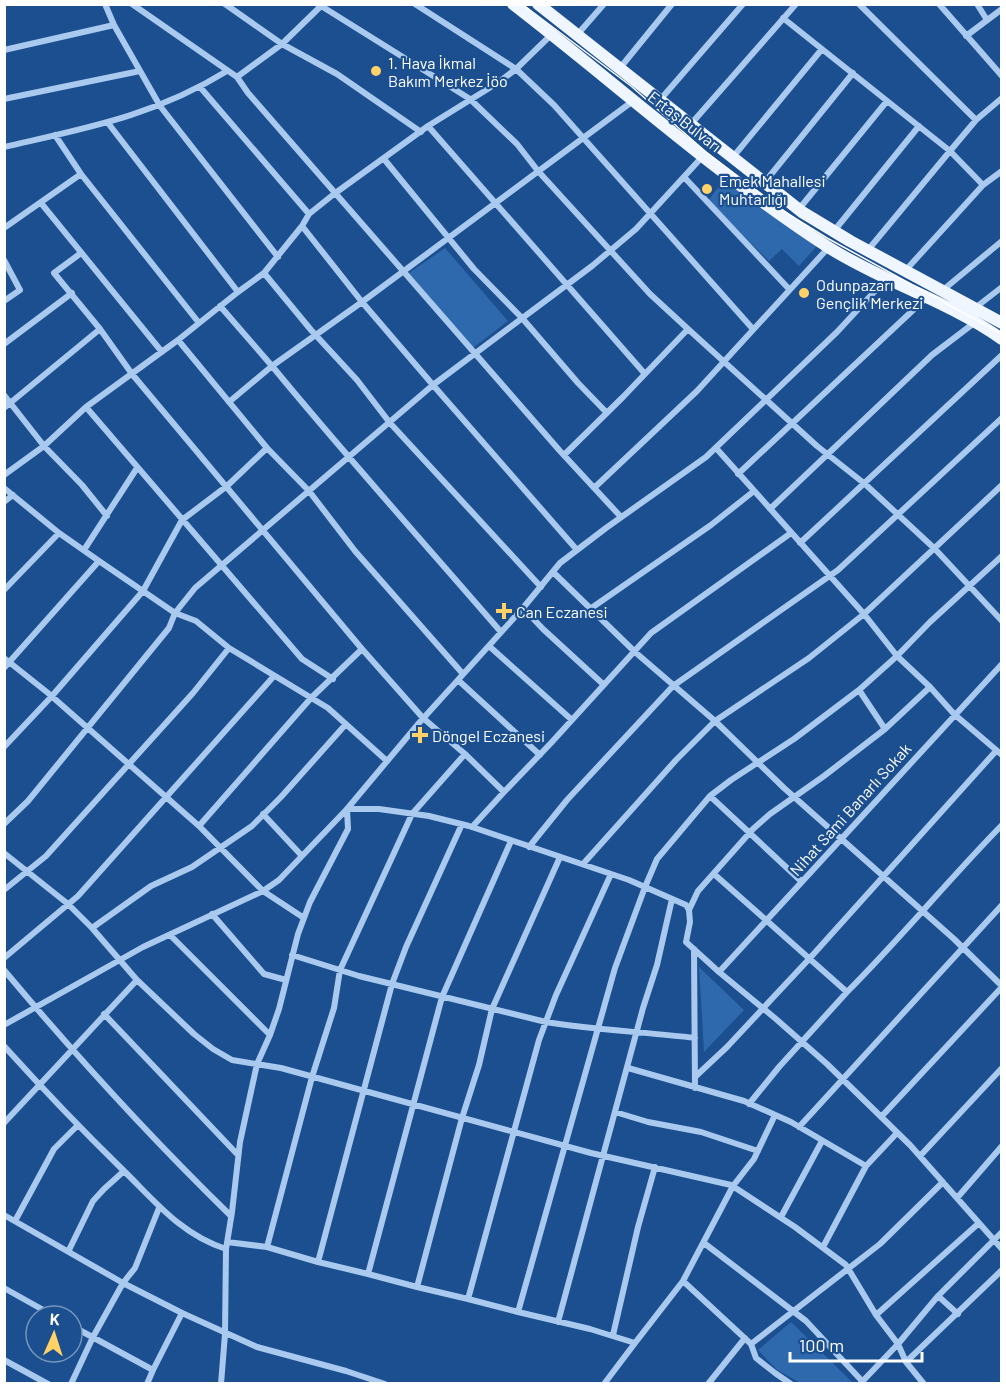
<svg xmlns="http://www.w3.org/2000/svg" width="1006" height="1388" font-family="Barlow,sans-serif">
	<style>
		.green { fill: #2e69ad }
		.lines { fill: none; stroke-linecap: round; stroke-linejoin: round }
		.minor { stroke: #a9c9ee; stroke-width: 6 }
		.primary { stroke: #f0f6ff; stroke-width: 12 }
		.tram { stroke: #fff; stroke-width: 1.5 }
		.poi-dot { fill: #ffd166; stroke: #1b4f8f; stroke-width: 2 }
		.labels { text-anchor: middle; dominant-baseline: central; stroke-width: 4.5; stroke-linejoin: round; paint-order: stroke }
		.poi-label { font-size: 16px; fill: #fff; stroke: #1b4f8f; text-anchor: start }
		.street-label { font-size: 16px; fill: #fff; stroke: #1b4f8f }
	</style>
	<rect width="100%" height="100%" fill="#1b4f8f"/>
	<path class="green" d="M725 178 817 246 799 266 782 249 769 261 708 201Z
		M445 248 508 321 473 348 409 273Z
		M699 967 744 1010 704 1052Z
		M791 1322 852 1382 851 1383H800L776 1369 758 1350Z"/>
	<g class="lines">
		<path class="minor" d="M105 4 114 25 160 106 278 257
			M132 4 237 77 248 93 560 451 621 517
			M225 4 282 44 337 74 421 132
			M318 4 470 99 517 144 538 171 650 294 688 329
			M415 4 516 69 554 105 752 328
			M859 4 976 120 1002 98
			M939 4 1002 76
			M977 4 987 20
			M783 18 950 151 976 120
			M577 35 604 4
			M966 36 1002 9
			M4 50 114 25
			M620 68 672 4
			M237 77 282 44 322 5
			M200 87 309 214
			M4 99 140 71
			M660 100 743 4
			M108 123 238 292
			M691 124 796 4
			M428 126 645 374
			M55 135 81 174 199 323
			M4 147C86 128 154 116 227 71
			M733 157 822 49
			M384 159 474 269 522 318 578 383 607 413
			M684 177 789 289
			M764 183 853 73
			M41 203 162 352
			M799 209 887 101
			M302 226 362 302 433 385 577 550
			M4 228 81 174
			M834 231 919 126
			M868 250 950 151 983 185
			M81 253 54 273 100 329
			M4 260 20 290 4 301
			M905 271 983 185 1002 171
			M264 273 311 330 357 380 390 423 541 587
			M943 290 1002 241
			M220 306 272 366 229 402
			M975 308 1002 287
			M178 340 267 448 309 491 355 551 463 674
			M4 344 72 293
			M4 395 44 446 82 485 107 516
			M86 407 302 659 333 679
			M4 408 100 329 132 374 362 649
			M716 448 864 614 897 656 930 687 954 714 1002 755
			M564 455 623 397 688 329 817 446 865 484 935 549 1002 621
			M738 474 926 298
			M4 475 44 446 86 407 178 340 238 292 264 273 302 226 309 214 334 194 428 126 499 82 516 69 552 34
			M4 488 59 533 99 561 4 668
			M594 488 697 391 829 247
			M4 502 13 495
			M770 509 932 355 974 323
			M800 543 1002 355
			M84 550 137 468
			M553 572 635 652 715 721 784 788 954 939 1002 986
			M4 590 59 533
			M523 608 543 629 604 685
			M590 609 711 525 754 491
			M501 632C425 544 346 456 272 366L362 302 633 101
			M489 646 572 720
			M229 648 196 621 175 613 195 588 433 385 592 266 636 229 703 156
			M4 658 48 693 199 826 263 891 304 918
			M458 680 540 755
			M930 687 885 729 824 776 770 814 753 829 698 891 689 910 690 922 686 942 719 972 776 1019 827 1064 910 1145 1002 1249
			M859 690 885 729
			M4 747 52 696 143 591 182 520 227 486 267 448
			M465 754 504 792 472 827
			M504 792 551 743 651 633 791 533
			M710 796 802 882
			M263 814 302 856
			M4 824 28 801 169 628 175 613 99 561
			M199 826 311 698 362 649 423 718 465 754 412 814 340 970 334 1008 312 1077 267 1247 318 1262
			M529 847 567 800 673 686 838 570 1002 418
			M4 853 68 904 92 928 137 980 4 1123
			M583 864 676 760 715 721 809 658 864 614 1002 485
			M714 874 847 992C901 938 949 879 1002 825
			M4 890 46 856 193 693 229 648 328 708 387 761
			M212 914 264 974 286 980
			M92 928 151 886 192 867 252 826 281 797 346 724
			M170 935 270 1035
			M694 949 695 1088
			M292 955 359 976 546 1022C595 1030 645 1032 695 1038
			M4 958 78 896 274 676
			M4 970C76 1056 151 1138 231 1216
			M719 972 1002 664
			M137 980 194 1034 213 1049 232 1060 281 1068 591 1153 731 1185 795 1227 846 1265 876 1315 898 1344 860 1384
			M104 1014 238 1155
			M4 1025 143 947 263 891 279 880 347 809 419 723 523 608 560 563 606 528 706 457 837 332 887 278
			M4 1046C42 1088 81 1129 122 1169 154 1200 181 1235 226 1249
			M628 1068 744 1101 791 1122 866 1166 897 1133
			M696 1076 727 1047 810 958 996 751
			M749 1104 779 1067 847 992
			M615 1112 648 1122 701 1132 758 1151
			M775 1115 754 1159 733 1186 683 1281 635 1343 590 1329 518 1312 615 968 645 887 657 859 710 796 731 780 794 739 859 690 897 656 930 622 1002 556
			M881 1117 1002 987
			M799 1127 1002 905
			M920 1156 1002 1068
			M957 1198 1002 1146
			M4 1215 123 1283 182 1313
			M781 1217 822 1141
			M15 1221 54 1149 77 1126
			M227 1242 267 1247
			M704 1243 806 1321 862 1381
			M823 1247 866 1166
			M69 1250 93 1201 104 1189 124 1171
			M368 1274 318 1262 392 984 406 947 462 824
			M683 1281 751 1344 880 1244 943 1182
			M417 1287 368 1274 442 997 511 841
			M4 1288 54 1316
			M938 1296 958 1314
			M468 1299 417 1287 462 1118 479 1065 492 1009 560 857
			M518 1312 468 1299 539 1040 556 995 611 874
			M876 1315 979 1223
			M558 1322 643 1008 657 965 672 899
			M72 1326 153 1370 147 1384
			M613 1335 638 1227 655 1167
			M751 1344 756 1358 775 1373 791 1384
			M4 1360 48 1384
			M906 1362 1002 1270
			M153 1370 182 1313 257 1347 346 1371 385 1384
			M71 1384 93 1337 123 1283 135 1268 159 1208
			M221 1384 225 1334 226 1249 232 1212 240 1142 257 1064 270 1035 279 1009 298 934 310 902 348 829 347 809H379L429 816 469 826 629 880 686 905 689 910
			M604 1384 635 1343
			M708 1384 745 1338
			M924 1384 906 1362 898 1344 938 1296 1002 1232"/>
		<path class="primary" d="M513 4C618 85 717 175 828 247 883 282 948 301 1002 339
			M538 4 802 212 850 241 1002 323"/>
		<path class="tram" d="M522 4 631 86 706 152 785 212 827 238 1002 334"/>
	</g>
	<g class="poi-dot">
		<circle cx="376" cy="71" r="6"/>
		<circle cx="707" cy="189" r="6"/>
		<circle cx="804" cy="293" r="6"/>
		<path d="M501 602h6v6h6v6h-6v6h-6v-6h-6v-6h6z"/>
		<path d="M417 726h6v6h6v6h-6v6h-6v-6h-6v-6h6z"/>
	</g>
	<g class="labels">
		<g class="poi-label">
			<text x="388" y="62">1. Hava İkmal<tspan x="388" dy="18">Bakım Merkez İöo</tspan></text>
			<text x="719" y="180">Emek Mahallesi<tspan x="719" dy="18">Muhtarlığı</tspan></text>
			<text x="816" y="284">Odunpazarı<tspan x="816" dy="18">Gençlik Merkezi</tspan></text>
			<text x="516" y="611">Can Eczanesi</text>
			<text x="432" y="735">Döngel Eczanesi</text>
		</g>
		<g class="street-label">
			<text transform="translate(685 121) rotate(38)">Ertaş Bulvarı</text>
			<text transform="translate(850 809) rotate(-48)">Nihat Sami Banarlı Sokak</text>
		</g>
	</g>
	<rect width="1006" height="1388" fill="none" stroke="#ffffff" stroke-width="12"/>
	<g transform="translate(54 1334) rotate(3)"><circle r="28" fill="#1b4f8f" stroke="#7695bc" stroke-width="1.5"/>
	<path d="M0-4.5L10 22L0 15L-10 22Z" fill="#ffd166"/>
	<text y="-9" font-size="16" font-weight="bold" text-anchor="middle" fill="#ffffff">K</text>
	</g>
	<path d="M790 1352v9h132v-9" fill="none" stroke="#ffffff" stroke-width="3"/>
	<text x="799" y="1352" font-size="18" fill="#ffffff" stroke="#1b4f8f" stroke-width="4.5" paint-order="stroke">100 m</text>
</svg>
